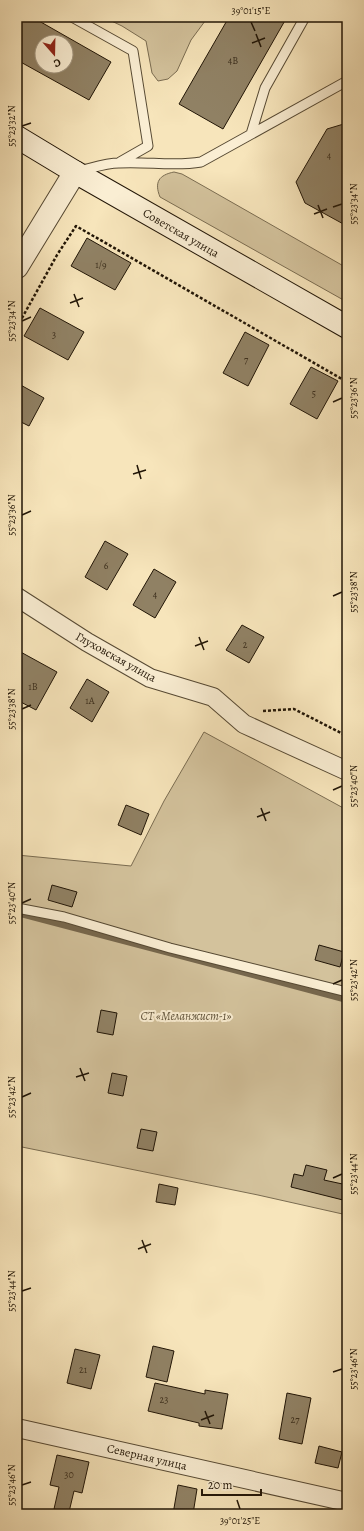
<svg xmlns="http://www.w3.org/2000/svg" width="364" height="1531" font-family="Alegreya,serif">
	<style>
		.green { fill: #d3c29c; stroke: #7a6c51 }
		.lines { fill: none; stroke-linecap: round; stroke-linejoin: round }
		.stream { stroke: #76674d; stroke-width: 6 }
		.building { fill: #908164; stroke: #211506; fill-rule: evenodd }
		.service-casing { stroke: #564933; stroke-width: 11 }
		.minor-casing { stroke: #564933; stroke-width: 20 }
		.tertiary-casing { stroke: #564933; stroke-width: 24 }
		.secondary-casing { stroke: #211506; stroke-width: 24 }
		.path { stroke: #211506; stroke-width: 2.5; stroke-dasharray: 3 2; stroke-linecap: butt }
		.service { stroke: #faeed3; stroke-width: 9 }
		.minor { stroke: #faeed3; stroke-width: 18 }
		.tertiary { stroke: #faeed3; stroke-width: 22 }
		.secondary { stroke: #faeed3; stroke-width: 22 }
		.ticks { fill: none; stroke: #211506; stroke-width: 1.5 }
		.labels { text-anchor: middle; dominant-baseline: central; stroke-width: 4; stroke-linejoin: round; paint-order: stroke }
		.number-label { font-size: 10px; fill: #3d301e }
		.street-label { font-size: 12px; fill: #211506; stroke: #faeed3 }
		.park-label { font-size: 12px; font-style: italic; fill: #5f523a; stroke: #faeed3 }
		.neatline { fill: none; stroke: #211506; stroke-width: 1.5 }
		.ticks-label { font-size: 10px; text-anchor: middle; fill: #211506 }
	</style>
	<rect width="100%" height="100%" fill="#f7e5bb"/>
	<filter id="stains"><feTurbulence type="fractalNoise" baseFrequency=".005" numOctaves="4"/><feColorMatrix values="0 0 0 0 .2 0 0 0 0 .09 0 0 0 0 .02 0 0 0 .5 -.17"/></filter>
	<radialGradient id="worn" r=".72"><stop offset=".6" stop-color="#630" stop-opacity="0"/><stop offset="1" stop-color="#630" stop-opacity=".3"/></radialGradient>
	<path class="green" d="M103 17H208L191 40 177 71 168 79 158 81 152 73 146 41 122 26Z
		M174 172 182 174 205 187 347 268V302L160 197C154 182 159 175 174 172Z
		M204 732 347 810V1215L258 1195 17 1146V855L131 866 164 801Z"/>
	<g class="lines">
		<path class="stream" d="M17 913 347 1000"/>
	</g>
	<path class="building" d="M17 17H32L111 62 89 100 17 60ZM42 42H66V66H42Z
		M229 17H287L223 129 179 104Z
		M347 123V226L305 203 296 182 327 129Z
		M87 238 131 263 115 290 71 266Z
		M40 308 84 332 68 360 24 336Z
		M245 332 269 345 248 386 223 373Z
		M311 367 338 381 317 419 290 404Z
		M17 383 44 398 29 426 17 420Z
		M105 541 128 554 107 590 85 577Z
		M154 569 176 582 155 618 133 605Z
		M242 625 264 637 249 663 226 650Z
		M17 650 57 672 36 710 17 700Z
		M87 679 109 692 92 722 70 708Z
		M126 805 149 814 141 835 118 825Z
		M52 885 77 892 72 907 48 900Z
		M319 945 344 952 340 967 315 960Z
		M101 1010 117 1013 113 1035 97 1032Z
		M112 1073 127 1076 123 1096 108 1093Z
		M141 1129 157 1132 153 1151 137 1148Z
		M306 1165 327 1170 324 1180 347 1185V1201L291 1187 294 1174 303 1176Z
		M159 1184 178 1188 175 1205 156 1202Z
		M153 1346 174 1351 167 1382 146 1377Z
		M75 1349 100 1355 91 1389 67 1383Z
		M155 1383 205 1394V1390L228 1394 222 1429 199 1426V1423L148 1411Z
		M287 1393 311 1398 302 1444 279 1439Z
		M319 1446 342 1452 338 1468 315 1463Z
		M57 1455 89 1462 82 1493 74 1491 69 1512 54 1509 59 1487 50 1485Z
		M178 1485 197 1489 193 1514H173Z"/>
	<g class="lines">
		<defs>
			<path id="service" d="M72 17 133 51 148 146 120 162
				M251 134 265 88 305 17
				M79 171C92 168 106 163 119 163 146 161 174 167 201 162L347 81
				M17 908 64 917 170 948 347 992"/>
			<path id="minor" d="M17 597 87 642 150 678 213 697 244 724 347 771
				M17 1428 347 1502"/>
			<path id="tertiary" d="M17 267 75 172"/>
			<path id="secondary" d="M17 137 75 172 347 327"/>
		</defs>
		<use href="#service" class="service-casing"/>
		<use href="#minor" class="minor-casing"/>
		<use href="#tertiary" class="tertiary-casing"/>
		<use href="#secondary" class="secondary-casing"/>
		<path class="path" d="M17 327 57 255 76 226 347 382
			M263 711 294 709 347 736"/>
		<use href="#service" class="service"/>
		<use href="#minor" class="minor"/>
		<use href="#tertiary" class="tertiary"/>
		<use href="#secondary" class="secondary"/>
	</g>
	<path class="ticks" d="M251 22 255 31M256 34 261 47M252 43 265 38M22 126 31 123M318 205 323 218M333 207 342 204M314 214 327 209M74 294 79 307M70 303 83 298M22 321 31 317M333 402 342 398M137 465 141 479M133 474 146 470M22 515 31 511M333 596 342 592M199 637 204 650M195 646 208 641M22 709 31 705M333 790 342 786M261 808 266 821M257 817 270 812M22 903 31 899M333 984 342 980M80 1068 85 1081M76 1077 89 1073M22 1097 31 1093M333 1178 342 1174M142 1240 147 1253M138 1249 151 1244M22 1291 31 1288M333 1372 342 1369M205 1411 210 1424M201 1420 214 1415M22 1485 31 1482M237 1500 240 1509"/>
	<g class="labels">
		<g class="number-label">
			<text x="233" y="60">4В</text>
			<text x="329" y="155">4</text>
			<text x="101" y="264">1/9</text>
			<text x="54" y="334">3</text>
			<text x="246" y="359">7</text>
			<text x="314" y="393">5</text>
			<text x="106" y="565">6</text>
			<text x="155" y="594">4</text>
			<text x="245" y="644">2</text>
			<text x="33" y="686">1В</text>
			<text x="90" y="700">1А</text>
			<text x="83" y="1369">21</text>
			<text x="164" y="1399">23</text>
			<text x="295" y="1419">27</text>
			<text x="69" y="1474">30</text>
		</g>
		<g class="street-label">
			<text transform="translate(181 233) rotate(30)">Советская улица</text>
			<text transform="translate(116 657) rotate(29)">Глуховская улица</text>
			<text transform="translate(147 1457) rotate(13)">Северная улица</text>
		</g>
		<g class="park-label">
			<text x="186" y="1016">СТ «Меланжист-1»</text>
		</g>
	</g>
	<rect width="364" height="1531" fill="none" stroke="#f7e5bb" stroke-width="44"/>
	<g transform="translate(54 54) rotate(160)"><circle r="19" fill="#faeed3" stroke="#a39781"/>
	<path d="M0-3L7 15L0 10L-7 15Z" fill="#8f2418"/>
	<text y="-6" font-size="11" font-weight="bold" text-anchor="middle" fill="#211506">С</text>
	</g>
	<path d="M202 1489v6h59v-6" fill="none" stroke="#211506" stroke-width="2"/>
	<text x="208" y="1489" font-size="12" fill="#211506" stroke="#faeed3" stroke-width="3" paint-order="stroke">20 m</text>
	<rect x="22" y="22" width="320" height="1487" class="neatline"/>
	<g class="ticks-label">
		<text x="251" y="14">39°01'15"E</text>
		<text transform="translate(11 126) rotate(-90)" y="4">55°23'32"N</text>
		<text transform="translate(353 204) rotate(-90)" y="4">55°23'34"N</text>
		<text transform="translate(11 321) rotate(-90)" y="4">55°23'34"N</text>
		<text transform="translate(353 398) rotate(-90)" y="4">55°23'36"N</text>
		<text transform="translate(11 515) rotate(-90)" y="4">55°23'36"N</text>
		<text transform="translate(353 592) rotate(-90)" y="4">55°23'38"N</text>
		<text transform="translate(11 709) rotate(-90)" y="4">55°23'38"N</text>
		<text transform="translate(353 786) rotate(-90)" y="4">55°23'40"N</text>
		<text transform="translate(11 903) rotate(-90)" y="4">55°23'40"N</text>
		<text transform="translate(353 980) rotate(-90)" y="4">55°23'42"N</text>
		<text transform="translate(11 1097) rotate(-90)" y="4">55°23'42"N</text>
		<text transform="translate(353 1174) rotate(-90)" y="4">55°23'44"N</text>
		<text transform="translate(11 1291) rotate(-90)" y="4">55°23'44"N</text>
		<text transform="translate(353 1369) rotate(-90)" y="4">55°23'46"N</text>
		<text transform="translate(11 1485) rotate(-90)" y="4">55°23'46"N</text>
		<text x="240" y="1524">39°01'25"E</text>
	</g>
	<rect width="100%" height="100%" filter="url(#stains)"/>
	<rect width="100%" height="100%" fill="url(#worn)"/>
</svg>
